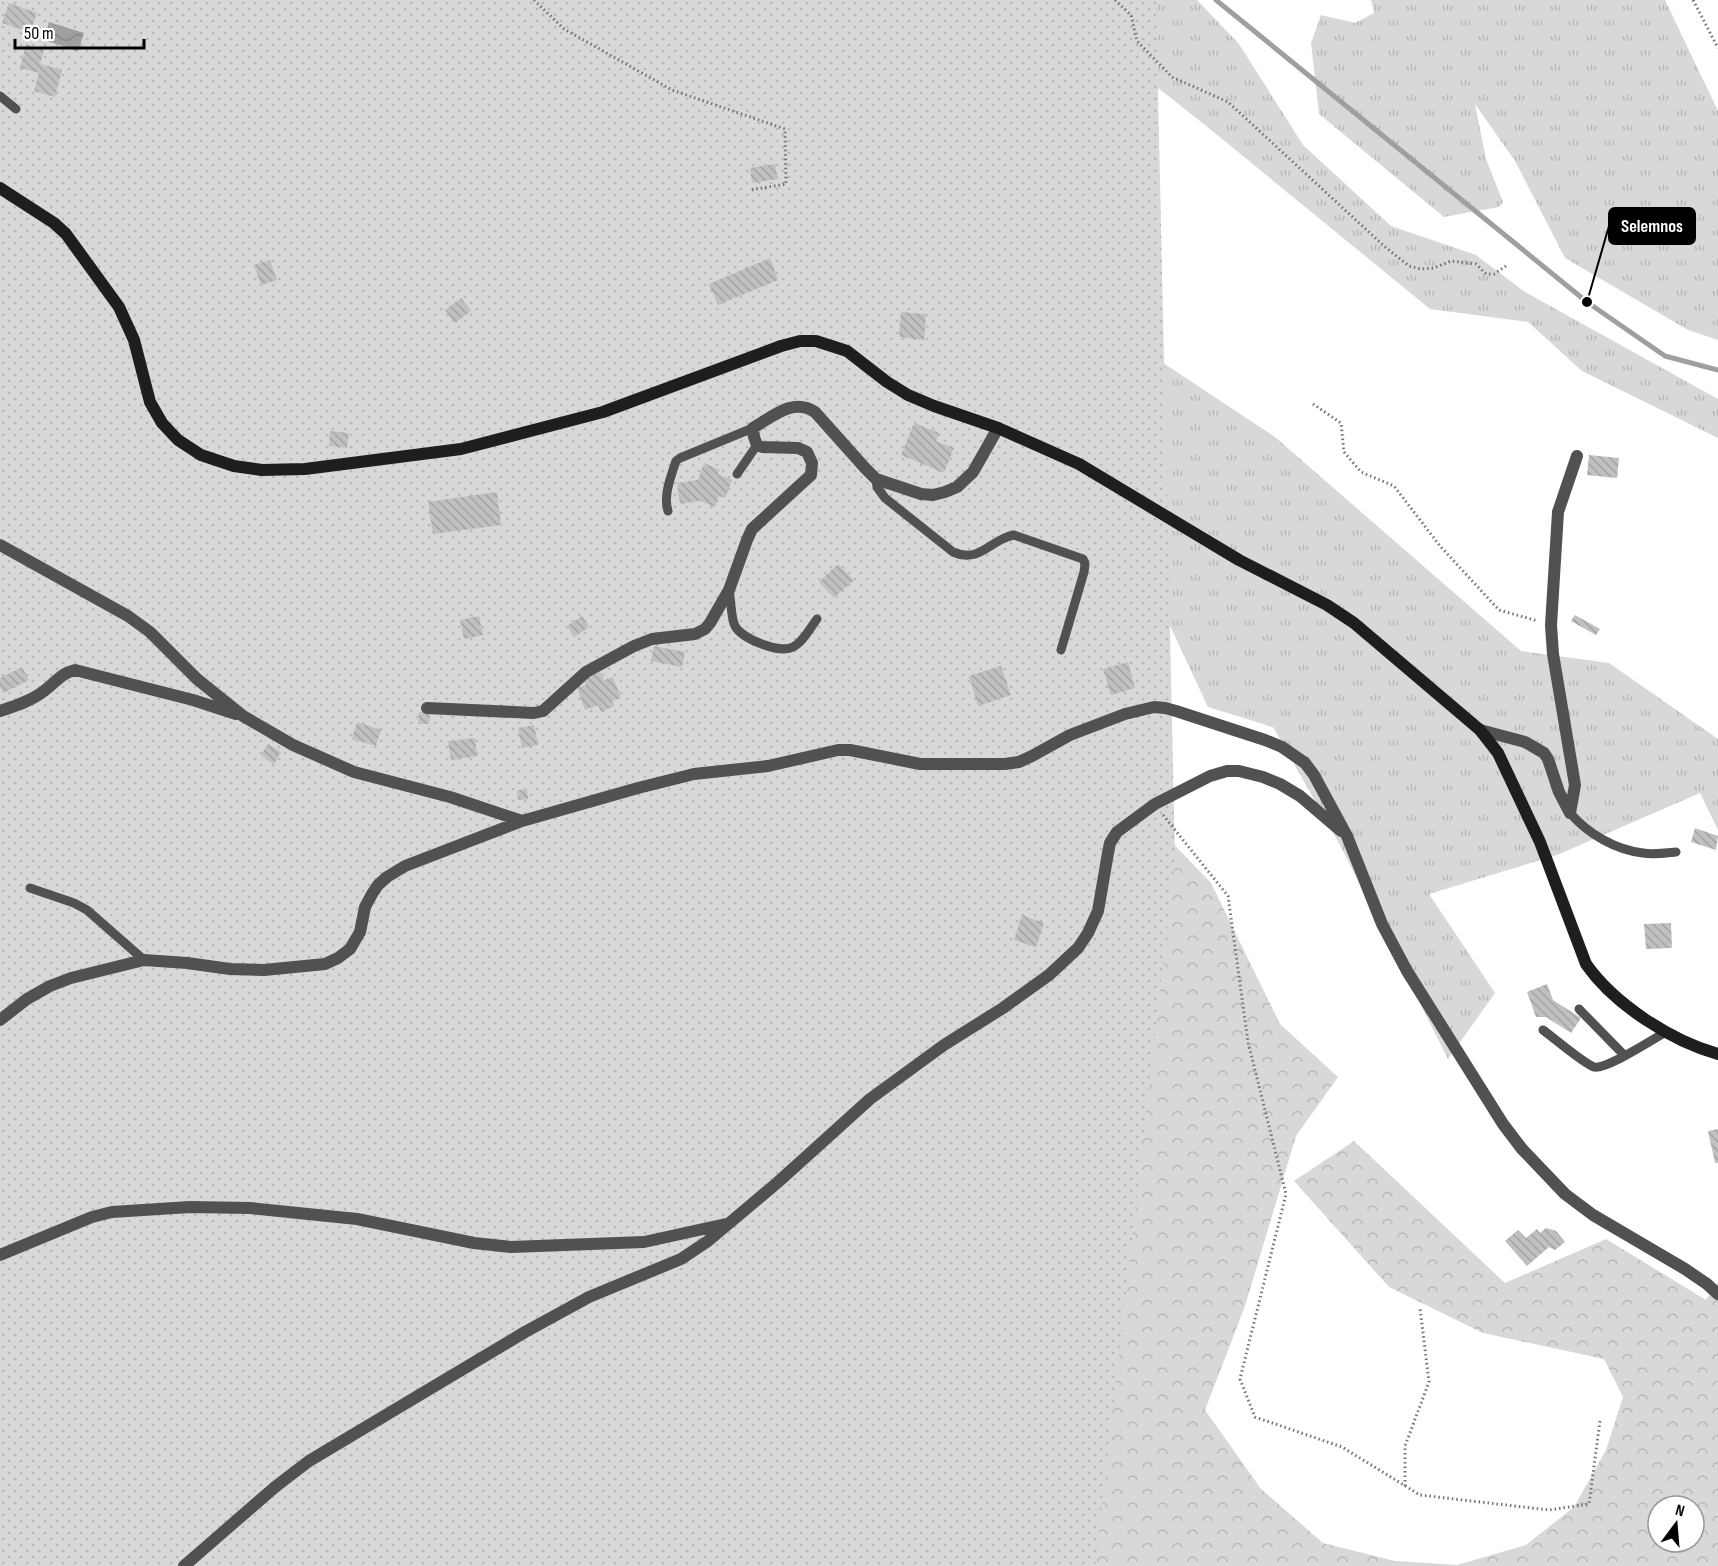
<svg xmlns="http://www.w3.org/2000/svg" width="1718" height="1566" font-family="'Sofia Sans Condensed',sans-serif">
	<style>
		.grass { fill: url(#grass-tufts) }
		.forest { fill: url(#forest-crowns); fill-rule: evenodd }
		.park { fill: url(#park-dots) }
		.water { fill: url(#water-waves) }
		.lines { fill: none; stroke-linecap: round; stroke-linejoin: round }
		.stream { stroke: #9f9f9f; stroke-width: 5 }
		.building { fill: url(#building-back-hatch) }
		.path { stroke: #737373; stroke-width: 3; stroke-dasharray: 1.5 3; stroke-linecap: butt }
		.service { stroke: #515151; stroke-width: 9 }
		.minor { stroke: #515151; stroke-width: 12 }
		.secondary { stroke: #1e1e1e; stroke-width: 12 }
		.leader { fill: none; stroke: #000; stroke-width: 2 }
		.callout-dot { fill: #000; stroke: #fff; stroke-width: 2 }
		.callout { fill: #000; stroke: #000; stroke-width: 2 }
		.callout-label { font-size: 18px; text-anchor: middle; font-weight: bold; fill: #fff }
	</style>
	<defs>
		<pattern id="grass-tufts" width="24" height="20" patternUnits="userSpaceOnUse" patternTransform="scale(1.5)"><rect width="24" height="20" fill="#d8d8d8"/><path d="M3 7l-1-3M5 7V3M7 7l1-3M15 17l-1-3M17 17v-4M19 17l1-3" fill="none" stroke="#b8b8b8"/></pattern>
		<pattern id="forest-crowns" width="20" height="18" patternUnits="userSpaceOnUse" patternTransform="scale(1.5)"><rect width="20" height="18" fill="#d8d8d8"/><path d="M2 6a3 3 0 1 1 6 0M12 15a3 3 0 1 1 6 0" fill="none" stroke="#b8b8b8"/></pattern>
		<pattern id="park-dots" width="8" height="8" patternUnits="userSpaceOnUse" patternTransform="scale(1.5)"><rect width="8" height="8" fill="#d8d8d8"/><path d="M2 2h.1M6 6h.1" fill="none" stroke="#b8b8b8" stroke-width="1.8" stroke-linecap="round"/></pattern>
		<pattern id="water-waves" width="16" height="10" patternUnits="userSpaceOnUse" patternTransform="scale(1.5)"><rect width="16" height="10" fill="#9f9f9f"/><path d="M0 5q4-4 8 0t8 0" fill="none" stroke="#878787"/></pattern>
		<pattern id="building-back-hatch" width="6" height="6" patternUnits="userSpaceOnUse" patternTransform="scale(1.5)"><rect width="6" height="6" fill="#c0c0c0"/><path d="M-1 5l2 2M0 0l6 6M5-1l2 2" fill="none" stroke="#a3a3a3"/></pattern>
	</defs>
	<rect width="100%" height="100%" fill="#fff"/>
	<path class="grass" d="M1046 0H1197L1239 44 1303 145 1391 226 1476 255 1525 292 1718 399V438L1582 371 1528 322 1430 309 1205 125Z
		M1371 0H1665L1718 111V340L1688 330 1565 258 1515 161 1475 104 1486 159 1503 202 1499 207 1444 217 1319 114 1311 43 1321 15 1355 23 1374 13Z
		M1127 339 1275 437 1521 651 1609 663 1718 739V830L1700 793 1557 855 1429 894 1495 993 1448 1059 1340 845 1273 727 1208 707 1148 579Z"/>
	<path class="forest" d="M1159 829 1211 883 1280 1024 1338 1077 1296 1136 1245 1306 1205 1410 1261 1489 1323 1543 1395 1561 1457 1565 1526 1545 1574 1507 1606 1450 1623 1397 1604 1359 1483 1333 1389 1287 1294 1181 1354 1141 1505 1283 1606 1239 1706 1300 1718 1282V1566H194ZM1658 1506H1694V1542H1658Z"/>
	<path class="park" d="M0 0H1156L1175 858 1095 1566H0Z"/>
	<path class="water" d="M49 22 84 33 78 51 44 40Z"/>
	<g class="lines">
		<path class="stream" d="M1216 0 1587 302 1665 356 1718 370"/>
	</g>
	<path class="building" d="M9 3 37 13 30 32 2 23Z
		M26 44 44 50 40 64 62 70 55 97 34 91 39 73 20 68Z
		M775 164 778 179 752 183 750 168Z
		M770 258 778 280 718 305 709 284Z
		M270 260 277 280 261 285 254 265Z
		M461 298 471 311 455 323 445 310Z
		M901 312 926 314 924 340 899 337Z
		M914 423 939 433 936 441 954 448 944 473 901 455Z
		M330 431 349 433 347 448 329 446Z
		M1589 455 1619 458 1617 478 1587 475Z
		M704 463 720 470 718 474 732 480 725 498 719 496 715 507 700 501 680 504 677 483 698 480Z
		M497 492 501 525 433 534 428 502Z
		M838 564 854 580 834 598 819 582Z
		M1575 615 1600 629 1596 635 1571 621Z
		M479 616 483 635 464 639 460 620Z
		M582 616 589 627 574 637 567 626Z
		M654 646 685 652 682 667 651 661Z
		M1128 662 1135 688 1111 695 1103 669Z
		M1001 666 1011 695 978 706 969 676Z
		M22 667 29 680 3 693 0 687V678Z
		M600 672 604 680 613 677 621 698 612 701 614 706 601 712 598 705 585 710 577 688 586 685 584 679Z
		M419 712H430L429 724H418Z
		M357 722 381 730 376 746 352 739Z
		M534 725 538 745 522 748 518 728Z
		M475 738 477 756 451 760 448 741Z
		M268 744 281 752 274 764 261 755Z
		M527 789 528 799 518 800 517 790Z
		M1695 828 1718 836 1716 850 1691 842Z
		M1022 915 1044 923 1036 947 1014 940Z
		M1671 923 1672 948 1646 949 1644 924Z
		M1547 984 1553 1000 1581 1018 1571 1033 1546 1017H1536L1527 992Z
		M1718 1129V1163H1715L1708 1131Z
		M1546 1228 1556 1231 1565 1242 1555 1250 1549 1247 1527 1266 1505 1241 1518 1230 1526 1238 1537 1229 1540 1233Z"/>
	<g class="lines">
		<path class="path" d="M534 0 564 29 672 90 785 129 786 184 750 190
			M1115 0 1131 15 1137 41 1172 77 1228 102 1384 246 1409 266 1421 269 1434 268 1451 261 1476 264 1486 274H1494L1506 266
			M1693 0 1718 48
			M1313 404 1341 423 1344 452 1361 472 1394 486 1440 546 1499 610 1538 621
			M1163 815 1228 896 1248 1042 1286 1194 1240 1379 1255 1417 1342 1447 1420 1495 1549 1510 1589 1504 1600 1421
			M1405 1486V1446L1429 1382 1420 1308"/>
		<path class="service" d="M0 96 16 109
			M737 474 757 445
			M876 479 877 487 885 498 953 552C981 564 990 539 1014 535L1083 559 1085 564 1084 572 1061 650
			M668 511C663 496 671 476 676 461L680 458 753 428
			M729 590C731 599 731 619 735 626 742 639 780 654 793 647 803 642 810 628 817 619
			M1570 813C1588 834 1616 850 1643 853 1654 855 1666 853 1676 852
			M30 888 74 903 87 910 144 960
			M1579 1009 1625 1056
			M1543 1030C1554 1038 1583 1063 1594 1067 1606 1070 1653 1039 1666 1032"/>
		<path class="minor" d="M0 545 128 616 150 632 197 679 243 716 293 745 354 772 450 797 522 821 638 788 694 774 768 766 838 750H850L920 764H1005L1019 762 1032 756 1070 735 1125 714 1154 707 1165 708 1176 711 1265 740 1282 747 1305 763 1314 775 1347 836 1382 924 1407 971 1503 1124 1522 1149 1565 1194 1593 1215 1685 1269 1707 1284 1718 1294
			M427 708 534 713 543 711 586 672 634 646 652 639 695 634 705 629 710 623 729 590 747 540 752 529 811 475 812 463 807 452 798 448 762 447 757 445 754 437 753 428C772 417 793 397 815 412L865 468 876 479 921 494 933 495 945 492 957 487 973 472 998 428
			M0 711C15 706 31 701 44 691 55 683 61 673 75 670L193 700 236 714
			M1480 730 1525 742 1544 753 1548 759 1559 792 1570 813
			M1570 813 1575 785 1553 654 1551 625 1558 512 1577 456
			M0 1020 27 999 50 986 71 978 144 960 187 963 230 969 264 970 325 964 338 958 350 949 360 932 365 907 372 894 378 885 387 877 405 866 522 821
			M0 1255 92 1217 112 1212 190 1207 250 1208 357 1219 474 1243 511 1247 644 1242 726 1224
			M184 1566 275 1487 309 1461 525 1332 589 1297 681 1259 708 1241 777 1183 870 1099 944 1045 1003 1008 1049 975 1078 948 1088 933 1098 911 1108 853 1110 843 1117 832 1155 804 1210 776 1227 771H1239L1263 777 1280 784 1300 796 1341 831"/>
		<path class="secondary" d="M0 188 54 223 66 234 119 307 134 340 150 402 162 423 178 440 201 455 234 466 262 470 305 469 461 449 603 412 781 346 800 341H816L847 351 887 382 908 395 934 406 998 428 1079 464 1239 560 1327 605 1354 623 1480 730 1498 753 1540 842 1586 964C1614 1004 1671 1041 1718 1054"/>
	</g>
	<path class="leader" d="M1587 302L1609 226"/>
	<circle class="callout-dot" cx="1587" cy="302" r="6"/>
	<rect class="callout" x="1609" y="208" width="86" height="36" rx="6"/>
	<g class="callout-label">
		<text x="1652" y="232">Selemnos</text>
	</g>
	<g transform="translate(1676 1524) rotate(16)"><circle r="28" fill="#ffffff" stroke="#999999" stroke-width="1.5"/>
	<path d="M0-4.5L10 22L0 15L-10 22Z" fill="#000000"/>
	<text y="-9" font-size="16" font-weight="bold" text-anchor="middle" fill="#000000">N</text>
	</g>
	<path d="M15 39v9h129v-9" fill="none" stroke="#000000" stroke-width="3"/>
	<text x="24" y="39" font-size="18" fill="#000000" stroke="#ffffff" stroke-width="4.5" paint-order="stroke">50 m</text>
</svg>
